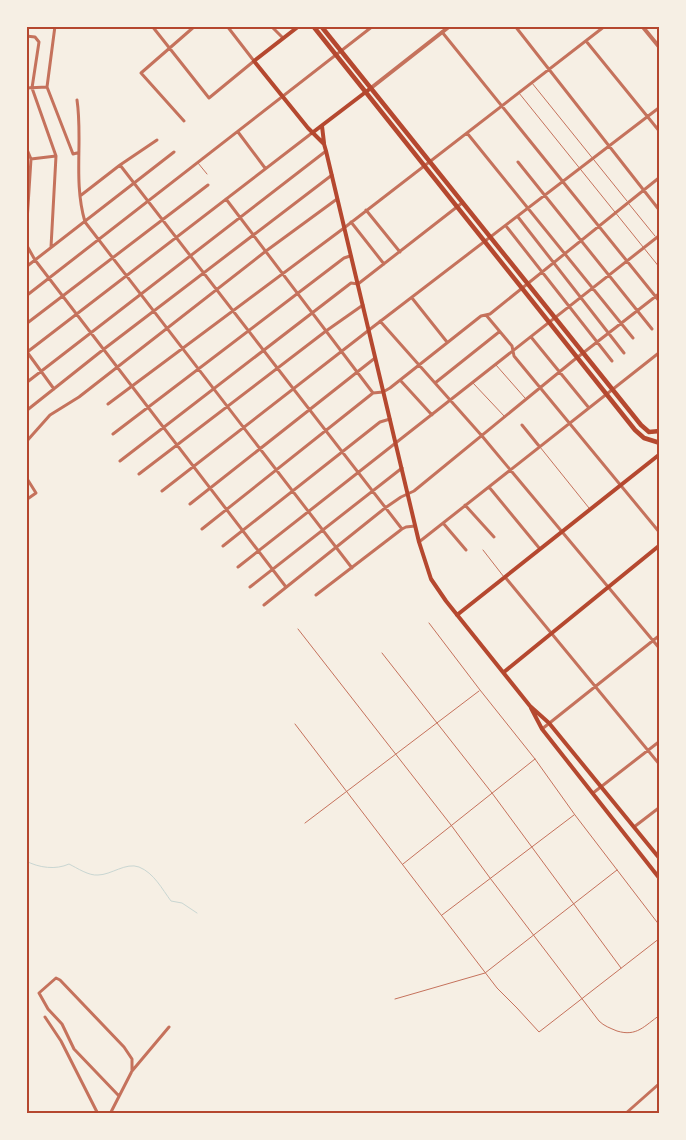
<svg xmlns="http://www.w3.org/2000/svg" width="686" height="1140" font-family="'DM Sans',sans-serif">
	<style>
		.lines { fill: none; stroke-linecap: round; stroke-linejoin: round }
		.stream { stroke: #c9d6d2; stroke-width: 1 }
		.service { stroke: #c5725c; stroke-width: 1 }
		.minor { stroke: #c5725c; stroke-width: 3 }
		.tertiary { stroke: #c5725c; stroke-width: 4 }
		.secondary { stroke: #b5482f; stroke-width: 4 }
		.primary { stroke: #b5482f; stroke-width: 4.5 }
		.neatline { fill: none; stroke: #b5482f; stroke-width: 2 }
	</style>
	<rect width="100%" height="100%" fill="#f6efe4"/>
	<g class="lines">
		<path class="stream" d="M26 861C39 868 56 870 69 864 77 868 89 876 98 875 111 875 126 862 139 867 154 873 162 889 171 901L182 903 197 913"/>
		<path class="service" d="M532 83 627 201
			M519 93 660 268
			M198 163 207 174
			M629 204 655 236
			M496 365 525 398
			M473 383 505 417
			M540 447 589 508
			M483 550 504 577
			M429 623 480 690 535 759 575 815 660 926
			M298 629 451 825 490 878 599 1021C604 1026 610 1028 617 1031 637 1037 644 1026 660 1015
			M382 653 492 793 621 968
			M295 724 497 988 517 1008 539 1032 660 938
			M305 823 479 691
			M403 864 535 759
			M442 915 574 815
			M395 999 485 973 617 870"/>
		<path class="minor" d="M55 26 47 87 73 154 77 153
			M152 26 209 98 254 61 227 26
			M271 26 283 38
			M515 26 660 211
			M442 32 660 302
			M26 36 35 37 39 42 32 88 56 156 51 247
			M586 41 660 132
			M26 88 47 87
			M77 100C83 140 73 181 85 222L352 568
			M184 121 141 73 195 26
			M238 132 265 168
			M467 133 633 338
			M26 147 31 159 26 237
			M31 159 56 156
			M518 162 652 329
			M120 165 402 529
			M80 196 120 165 157 140
			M226 199 373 393
			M366 210 400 252
			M518 217 624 353
			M351 222 384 264
			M506 226 612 361
			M26 244 35 260 286 587
			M26 267 174 152
			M26 296 373 26
			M412 298 447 342
			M486 315 512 346 514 356 660 533
			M380 321 482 436 660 649
			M26 324 208 185
			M531 337 589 408
			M27 352 54 389
			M26 353 312 133
			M400 380 432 415
			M26 383 326 151
			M435 383 499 332
			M108 404 344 228 605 26
			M26 411 104 349 332 175
			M522 425 539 446
			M113 434 344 258 350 256
			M26 442 50 415 79 397 266 251 337 199
			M120 461 351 283 358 284 462 203
			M139 474 326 331 363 305
			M26 477 36 493 26 500
			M489 487 540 549
			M162 491 369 330 660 107
			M190 504 375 358
			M465 505 494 537
			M443 523 466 550
			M202 529 373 393 383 392 390 388 481 316 490 314 660 177
			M419 542 660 352
			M223 546 380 422 390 419
			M238 567 660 235
			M505 577 660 765
			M250 587 402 468
			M316 595 402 529 406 527 415 526
			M264 605 385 508 401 497 414 491 574 360 660 293
			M542 729 660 635
			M593 793 660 741
			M634 827 660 807
			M45 1017 61 1041 98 1114
			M119 1096 74 1049 62 1024 48 1009 39 993 56 978 60 980 124 1047 132 1059V1071
			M110 1114 132 1071 169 1027
			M625 1114 660 1083"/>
		<path class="tertiary" d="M642 26 660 48
			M371 88 450 26"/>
		<path class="secondary" d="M299 26 254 61 308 128 324 144 326 151 419 542 431 579 446 601 530 706 549 723 660 859
			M322 126 324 143
			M312 133 371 88
			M457 615 660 454
			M504 672 660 545
			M531 708 542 729 660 879"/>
		<path class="primary" d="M313 26 635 430 644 438 660 443
			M321 26 641 425 649 432 660 431"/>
	</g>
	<rect width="686" height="1140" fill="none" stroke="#f6efe4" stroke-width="55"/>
	<rect x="28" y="28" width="630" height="1084" class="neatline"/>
</svg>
